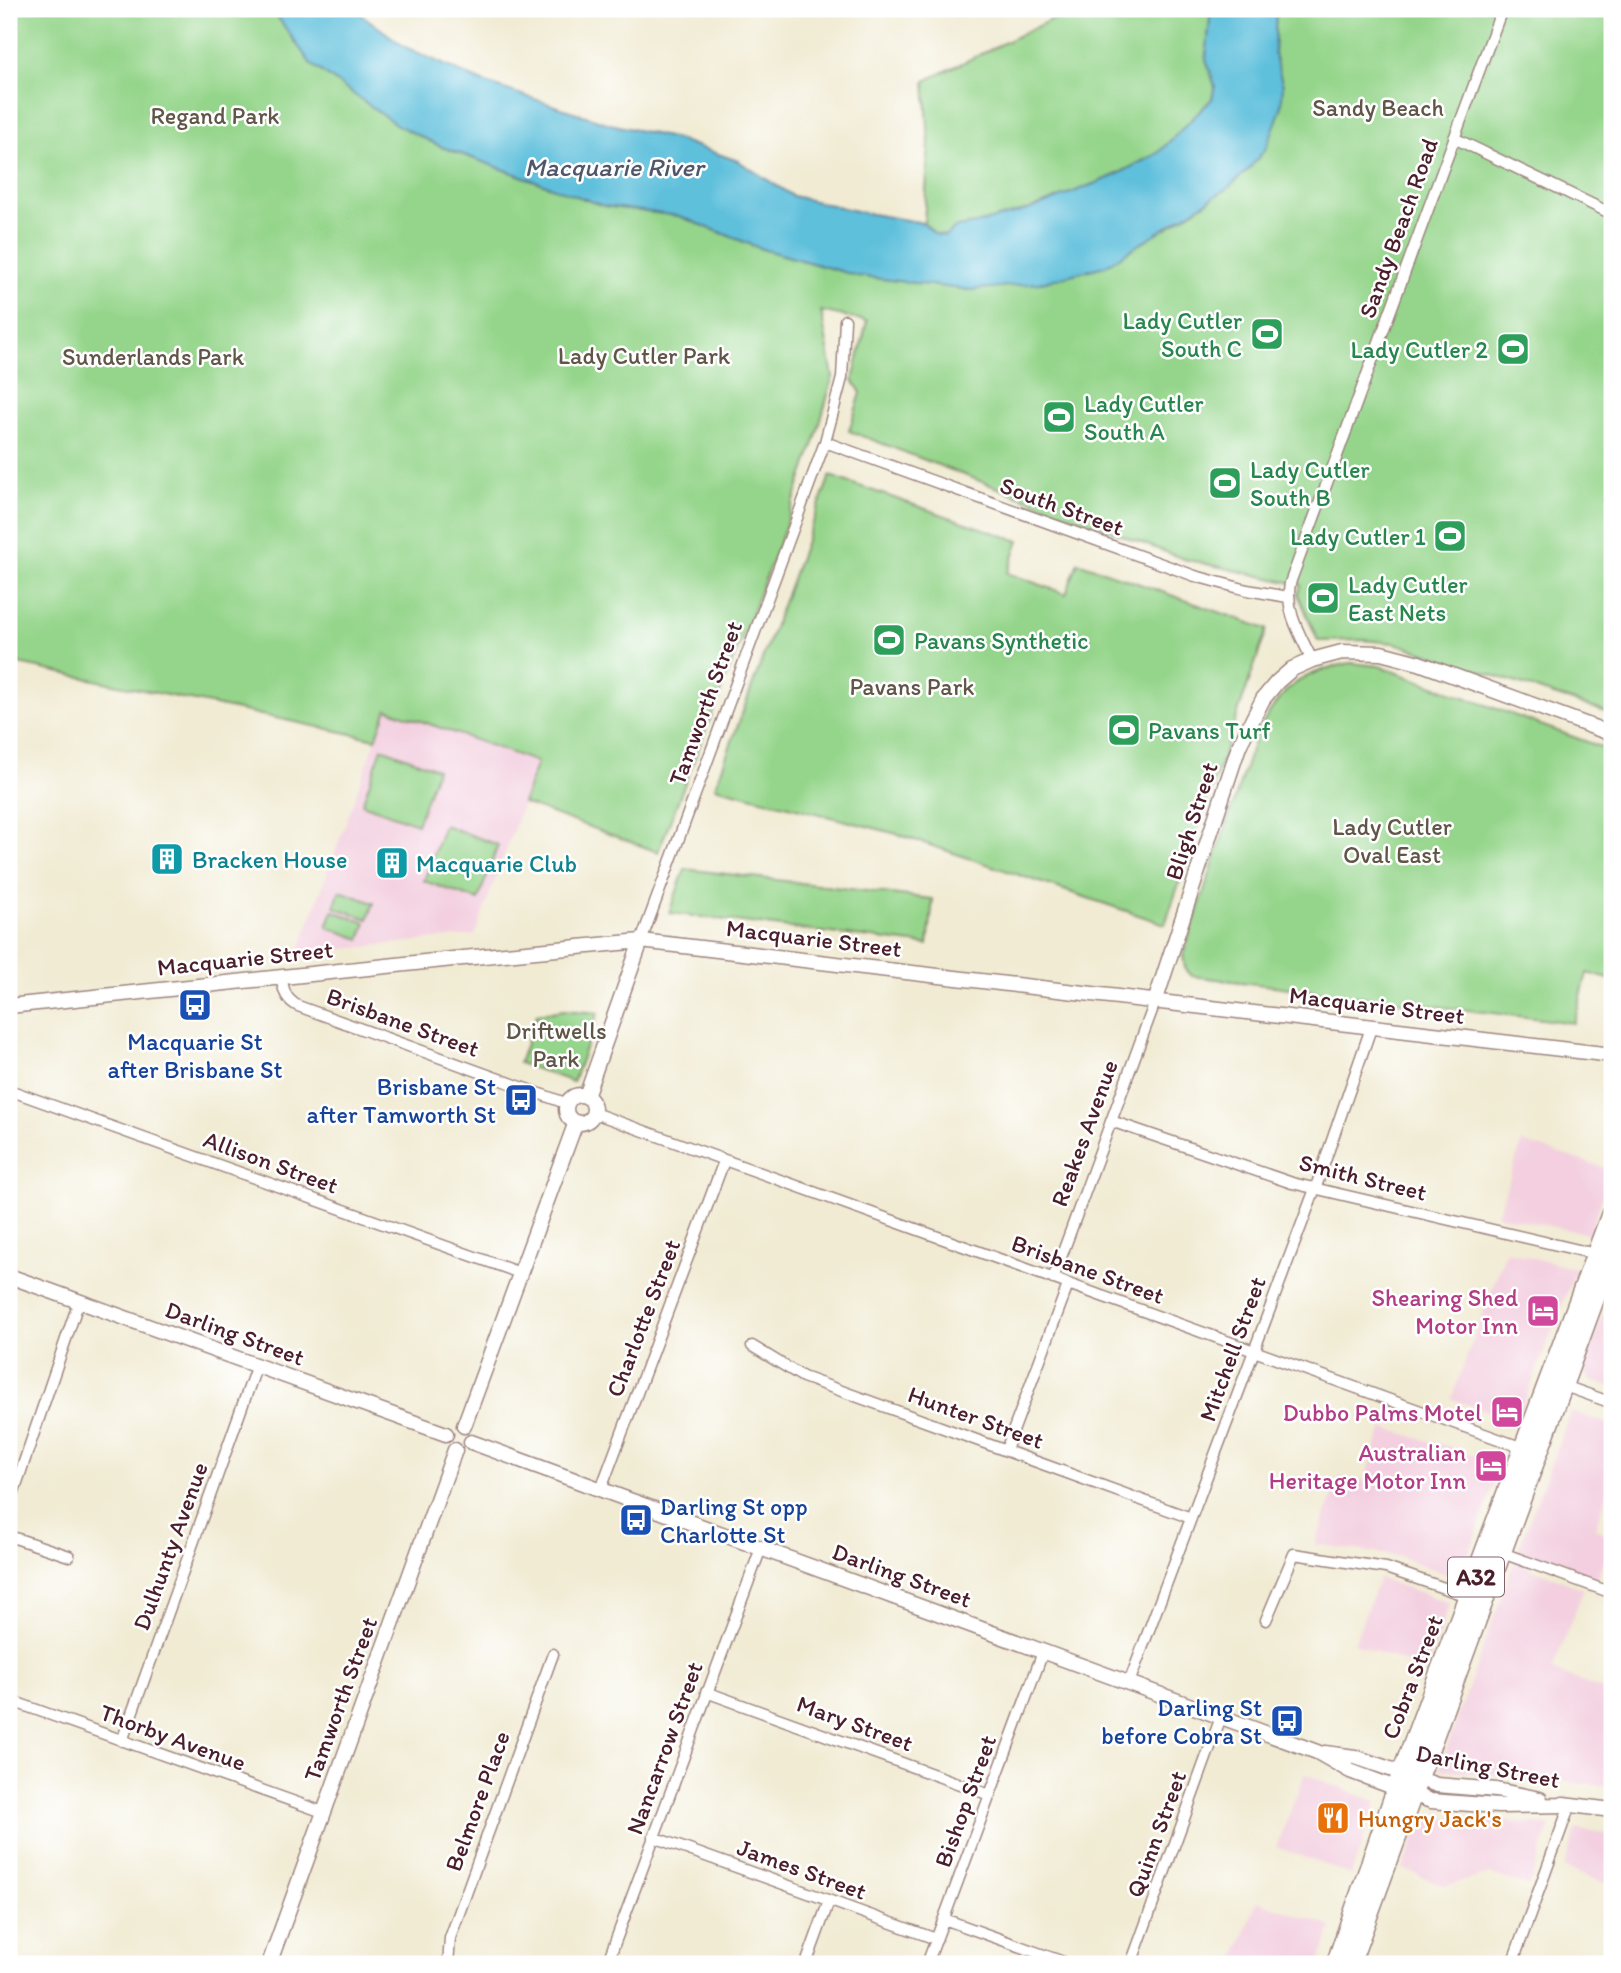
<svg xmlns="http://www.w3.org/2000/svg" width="1621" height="1973" font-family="Itim,sans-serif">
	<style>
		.built { fill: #f3cfdf }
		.green { fill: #95d58b; stroke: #707a5b; stroke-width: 2 }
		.water { fill: #5ec0dc; stroke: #547084; stroke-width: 2 }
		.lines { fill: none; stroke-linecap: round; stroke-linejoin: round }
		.street-casing { stroke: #9e857f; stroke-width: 13 }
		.secondary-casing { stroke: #9e857f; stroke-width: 17 }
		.highway-casing { stroke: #9e857f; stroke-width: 22 }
		.street { stroke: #fff; stroke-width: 10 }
		.secondary { stroke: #fff; stroke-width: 14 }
		.highway { stroke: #fff; stroke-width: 19 }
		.labels { text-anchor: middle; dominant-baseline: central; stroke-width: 5; stroke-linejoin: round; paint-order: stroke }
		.shield { fill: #fff; stroke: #80626b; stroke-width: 2 }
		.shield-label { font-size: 23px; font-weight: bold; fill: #4a1f2b }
		.park-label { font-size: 24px; fill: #605648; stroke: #fff }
		.street-label { font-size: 24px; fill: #4a1f2b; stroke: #fff }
		.leisure-label { font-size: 24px; fill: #27864d; stroke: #fff; text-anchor: start }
		.culture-label { font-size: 24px; fill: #0d838f; stroke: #fff; text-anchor: start }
		.transit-label { font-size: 24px; fill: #164399; stroke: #fff; text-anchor: end }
		.hotel-label { font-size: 24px; fill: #b23c85; stroke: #fff; text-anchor: end }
		.food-label { font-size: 24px; fill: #c56008; stroke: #fff; text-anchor: start }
		.water-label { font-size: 26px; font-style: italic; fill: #515769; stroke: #fff }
	</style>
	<rect width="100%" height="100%" fill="#fff"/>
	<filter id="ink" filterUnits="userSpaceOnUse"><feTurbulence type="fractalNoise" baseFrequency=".0143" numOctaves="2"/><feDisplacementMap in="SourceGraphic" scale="14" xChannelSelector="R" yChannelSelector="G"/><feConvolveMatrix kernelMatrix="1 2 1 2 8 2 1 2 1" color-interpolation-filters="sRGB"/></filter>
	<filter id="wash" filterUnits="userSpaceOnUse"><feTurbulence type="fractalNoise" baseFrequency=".00686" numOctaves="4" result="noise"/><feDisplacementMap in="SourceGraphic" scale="28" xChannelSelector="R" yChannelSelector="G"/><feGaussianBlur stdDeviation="1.57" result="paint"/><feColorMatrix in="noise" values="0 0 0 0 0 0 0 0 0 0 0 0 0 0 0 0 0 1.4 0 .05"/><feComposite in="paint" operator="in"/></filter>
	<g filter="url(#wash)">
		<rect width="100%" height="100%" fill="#f1ebd3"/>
		<path class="built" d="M387 709 538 762 475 935 298 954Z
			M1522 1142 1612 1170 1589 1234 1497 1215Z
			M1506 1251 1576 1269 1517 1421 1451 1399Z
			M1612 1291V1387L1589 1379 1582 1369Z
			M1571 1412 1612 1425V1481L1595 1528 1612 1537V1541L1595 1583 1517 1552Z
			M1383 1428 1451 1447 1500 1466 1460 1580 1402 1557 1315 1544 1339 1477 1364 1482Z
			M1514 1562 1584 1589 1552 1670 1610 1693 1612 1688V1787L1439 1769Z
			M1379 1578 1450 1603 1426 1670 1354 1643Z
			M1305 1774 1377 1802 1351 1875 1276 1847Z
			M1423 1817 1495 1821 1550 1825 1529 1886 1491 1874 1444 1886 1403 1869Z
			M1576 1829 1612 1834V1886L1564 1868Z
			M1257 1901 1332 1927 1319 1964H1233Z"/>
		<path class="green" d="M9 9H272L311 64 397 125 442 147 604 206 679 216 762 249 858 276 970 290 1165 229 1228 188 1249 169 1283 86 1274 54 1276 9H1612V714L1395 643 1362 640 1318 641 1298 594 1301 585 1184 559 849 431 861 393 853 380 867 321 821 311 833 377 817 434 783 533 658 852 523 803 537 762 387 709 376 739 9 662Z
			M1073 9H1211L1206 59 1215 87 1212 99 1158 153 1116 175 1031 209 976 224 957 227 945 236 935 234 924 223 929 143 925 81Z
			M830 476 1019 541 1007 573 1066 594 1078 562 1267 629 1165 924 897 834 715 787Z
			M1351 663 1379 666 1612 751V980L1587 973 1574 1023 1192 976 1185 968 1183 955 1256 735C1282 688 1297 673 1351 663Z
			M382 748 437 769 417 824 362 804Z
			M444 825 498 845 478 900 424 881Z
			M685 869 933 899 928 945 669 913Z
			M340 891 374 903 368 919 334 907Z
			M333 911 366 923 360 939 327 927Z
			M564 1010 598 1013 573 1082 519 1063 537 1014Z"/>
		<path class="water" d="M272 9H354L405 47 480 81 610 124 676 139 738 161 793 196 860 212 924 223 935 234 945 236 957 227 976 224 1031 209 1116 175 1158 153 1212 99 1215 86 1206 59 1211 9H1276L1274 54 1283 86 1281 109 1266 148 1249 169 1228 188 1105 266 1039 283 970 290 858 276 762 249 679 216 604 206 442 147 397 125 311 64Z"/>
	</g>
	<g filter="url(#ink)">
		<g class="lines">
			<defs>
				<path id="street" d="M1454 138 1612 214
					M825 442 1195 576 1247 590 1288 597
					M1609 502 1612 493
					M1312 660C1300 634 1285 612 1290 583L1502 9
					M641 941 825 442 842 378 845 320
					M281 977C284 991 285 999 298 1006L568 1104
					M9 1090 520 1273
					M594 1113 1526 1449
					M1111 1121 1292 1183 1600 1255
					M1053 1279 1155 1002
					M752 1346 803 1377 1191 1518
					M1559 1384 1612 1403
					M1006 1450 1068 1285
					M601 1489 724 1161
					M9 1506 79 1301
					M9 1536 69 1556
					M1497 1551 1612 1593
					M1266 1620 1294 1554 1386 1568 1470 1597
					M1129 1683 1318 1181 1371 1028
					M706 1692 990 1795
					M9 1700 323 1812
					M122 1741 257 1365
					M653 1837 936 1939
					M944 1919 1069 1964
					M448 1964 450 1938 553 1654
					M607 1964 761 1548
					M806 1964 829 1901
					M927 1964 1043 1652
					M1131 1964 1221 1717
					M1512 1964 1570 1805"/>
				<path id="secondary" d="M1155 1002 1239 746 1263 699 1277 682 1292 669 1312 660 1342 652 1381 653 1419 663 1612 734
					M9 1006 453 959 641 941 1612 1055
					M566 1109a14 14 0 1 1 28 0a14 14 0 1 1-28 0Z
					M586 1096 641 941
					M9 1276 446 1434
					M464 1426 576 1122
					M471 1442 1317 1752 1350 1771 1431 1801 1498 1806 1570 1805
					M1325 1753 1355 1757 1437 1785 1496 1790 1540 1799
					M1563 1804 1612 1810
					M269 1964 455 1450"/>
				<path id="highway" d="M1354 1953 1612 1251
					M1336 1964 1402 1773 1612 1212"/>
			</defs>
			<use href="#street" class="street-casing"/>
			<use href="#secondary" class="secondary-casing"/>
			<use href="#highway" class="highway-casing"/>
			<use href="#street" class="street"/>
			<use href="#secondary" class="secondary"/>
			<use href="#highway" class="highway"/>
		</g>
	</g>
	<defs>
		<symbol id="stadium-square" viewBox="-11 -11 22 22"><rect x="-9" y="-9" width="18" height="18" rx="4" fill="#2e9e5b" stroke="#fff"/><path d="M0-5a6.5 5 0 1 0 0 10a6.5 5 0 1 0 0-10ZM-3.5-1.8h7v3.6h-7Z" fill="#fff"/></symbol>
		<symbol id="building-square" viewBox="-11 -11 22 22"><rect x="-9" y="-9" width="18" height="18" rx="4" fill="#0f9aa8" stroke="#fff"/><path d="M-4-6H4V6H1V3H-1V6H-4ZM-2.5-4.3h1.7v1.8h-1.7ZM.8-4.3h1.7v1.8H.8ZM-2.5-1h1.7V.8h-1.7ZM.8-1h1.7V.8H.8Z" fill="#fff"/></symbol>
		<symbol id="bus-square" viewBox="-11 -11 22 22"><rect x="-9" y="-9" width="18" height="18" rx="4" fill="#1a4fb4" stroke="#fff"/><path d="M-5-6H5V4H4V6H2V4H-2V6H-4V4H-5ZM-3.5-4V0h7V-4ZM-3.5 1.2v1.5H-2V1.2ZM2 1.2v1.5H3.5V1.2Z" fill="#fff"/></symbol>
		<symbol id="hotel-square" viewBox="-11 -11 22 22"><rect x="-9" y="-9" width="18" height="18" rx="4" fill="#d1479c" stroke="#fff"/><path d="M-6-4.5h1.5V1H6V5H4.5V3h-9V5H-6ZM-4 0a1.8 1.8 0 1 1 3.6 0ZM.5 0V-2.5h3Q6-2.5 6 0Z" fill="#fff"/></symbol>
		<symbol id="restaurant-square" viewBox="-11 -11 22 22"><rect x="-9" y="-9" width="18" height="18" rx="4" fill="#e8710a" stroke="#fff"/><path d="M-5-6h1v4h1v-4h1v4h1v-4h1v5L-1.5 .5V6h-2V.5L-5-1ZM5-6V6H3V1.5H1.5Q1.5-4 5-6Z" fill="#fff"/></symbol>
	</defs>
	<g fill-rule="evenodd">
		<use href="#stadium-square" x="1248" y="315" width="38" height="38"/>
		<use href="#stadium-square" x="1494" y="330" width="38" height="38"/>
		<use href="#stadium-square" x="1040" y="398" width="38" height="38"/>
		<use href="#stadium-square" x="1206" y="464" width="38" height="38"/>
		<use href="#stadium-square" x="1431" y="517" width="38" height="38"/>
		<use href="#stadium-square" x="1304" y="579" width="38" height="38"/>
		<use href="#stadium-square" x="870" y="621" width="38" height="38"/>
		<use href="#stadium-square" x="1105" y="711" width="38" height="38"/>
		<use href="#building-square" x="148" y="840" width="38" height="38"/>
		<use href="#building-square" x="373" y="844" width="38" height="38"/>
		<use href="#bus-square" x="176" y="986" width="38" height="38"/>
		<use href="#bus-square" x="502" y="1081" width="38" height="38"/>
		<use href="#hotel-square" x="1524" y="1292" width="38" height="38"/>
		<use href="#hotel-square" x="1488" y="1393" width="38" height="38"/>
		<use href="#hotel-square" x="1472" y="1447" width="38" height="38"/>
		<use href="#bus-square" x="617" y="1501" width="38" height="38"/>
		<use href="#bus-square" x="1268" y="1702" width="38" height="38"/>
		<use href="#restaurant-square" x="1314" y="1799" width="38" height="38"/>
	</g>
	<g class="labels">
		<rect class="shield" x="1448" y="1557.5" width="56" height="39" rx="5"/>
		<g class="shield-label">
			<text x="1476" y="1577">A32</text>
		</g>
		<g class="park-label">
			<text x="1378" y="107">Sandy Beach</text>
			<text x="215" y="115">Regand Park</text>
			<text x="644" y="355">Lady Cutler Park</text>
			<text x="153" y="356">Sunderlands Park</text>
			<text x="912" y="686">Pavans Park</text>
			<text x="1392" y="826">Lady Cutler<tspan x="1392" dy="28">Oval East</tspan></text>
			<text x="556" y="1030">Driftwells<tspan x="556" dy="28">Park</tspan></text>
		</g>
		<g class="street-label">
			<text transform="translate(1398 228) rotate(-70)">Sandy Beach Road</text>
			<text transform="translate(1062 506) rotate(20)">South Street</text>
			<text transform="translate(705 703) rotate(-70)">Tamworth Street</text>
			<text transform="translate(1191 821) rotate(-72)">Bligh Street</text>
			<text transform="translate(814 938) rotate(7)">Macquarie Street</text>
			<text transform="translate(245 958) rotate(-6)">Macquarie Street</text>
			<text transform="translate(1377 1005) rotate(7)">Macquarie Street</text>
			<text transform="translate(403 1022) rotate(20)">Brisbane Street</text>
			<text transform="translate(1084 1133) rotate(-70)">Reakes Avenue</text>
			<text transform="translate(271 1162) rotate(20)">Allison Street</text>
			<text transform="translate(1363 1177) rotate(14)">Smith Street</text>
			<text transform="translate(1088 1269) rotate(20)">Brisbane Street</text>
			<text transform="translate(643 1318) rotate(-69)">Charlotte Street</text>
			<text transform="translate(235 1333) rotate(20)">Darling Street</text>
			<text transform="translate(1232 1349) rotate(-70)">Mitchell Street</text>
			<text transform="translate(976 1417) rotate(20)">Hunter Street</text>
			<text transform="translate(170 1546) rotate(-70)">Dulhunty Avenue</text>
			<text transform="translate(902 1575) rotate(20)">Darling Street</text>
			<text transform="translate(1412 1677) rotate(-69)">Cobra Street</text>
			<text transform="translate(340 1699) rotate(-70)">Tamworth Street</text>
			<text transform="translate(855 1723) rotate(20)">Mary Street</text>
			<text transform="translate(173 1737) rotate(20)">Thorby Avenue</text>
			<text transform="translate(664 1748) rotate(-70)">Nancarrow Street</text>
			<text transform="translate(1488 1766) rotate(11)">Darling Street</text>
			<text transform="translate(477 1801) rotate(-70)">Belmore Place</text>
			<text transform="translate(965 1801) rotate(-70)">Bishop Street</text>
			<text transform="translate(1156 1834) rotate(-70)">Quinn Street</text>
			<text transform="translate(802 1869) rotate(20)">James Street</text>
		</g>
		<g class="leisure-label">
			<text x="1242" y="320" text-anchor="end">Lady Cutler<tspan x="1242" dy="28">South C</tspan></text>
			<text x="1488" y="349" text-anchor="end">Lady Cutler 2</text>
			<text x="1084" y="403">Lady Cutler<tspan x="1084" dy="28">South A</tspan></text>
			<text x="1250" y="469">Lady Cutler<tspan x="1250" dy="28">South B</tspan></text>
			<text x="1426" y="536" text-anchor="end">Lady Cutler 1</text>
			<text x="1348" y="584">Lady Cutler<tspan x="1348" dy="28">East Nets</tspan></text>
			<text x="914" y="640">Pavans Synthetic</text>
			<text x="1148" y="730">Pavans Turf</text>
		</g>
		<g class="culture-label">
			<text x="192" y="859">Bracken House</text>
			<text x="416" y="863">Macquarie Club</text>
		</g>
		<g class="transit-label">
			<text x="195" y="1041" text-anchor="middle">Macquarie St<tspan x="195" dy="28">after Brisbane St</tspan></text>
			<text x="496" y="1086">Brisbane St<tspan x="496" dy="28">after Tamworth St</tspan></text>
			<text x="660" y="1506" text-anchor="start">Darling St opp<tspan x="660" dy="28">Charlotte St</tspan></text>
			<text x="1262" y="1707">Darling St<tspan x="1262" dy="28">before Cobra St</tspan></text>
		</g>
		<g class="hotel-label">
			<text x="1518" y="1297">Shearing Shed<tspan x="1518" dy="28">Motor Inn</tspan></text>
			<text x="1482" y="1412">Dubbo Palms Motel</text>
			<text x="1466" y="1452">Australian<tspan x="1466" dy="28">Heritage Motor Inn</tspan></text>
		</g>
		<g class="food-label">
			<text x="1358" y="1818">Hungry Jack's</text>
		</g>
		<g class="water-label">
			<text x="614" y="167">Macquarie River</text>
		</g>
	</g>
	<rect width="1621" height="1973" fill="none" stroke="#fff" stroke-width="35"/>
</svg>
